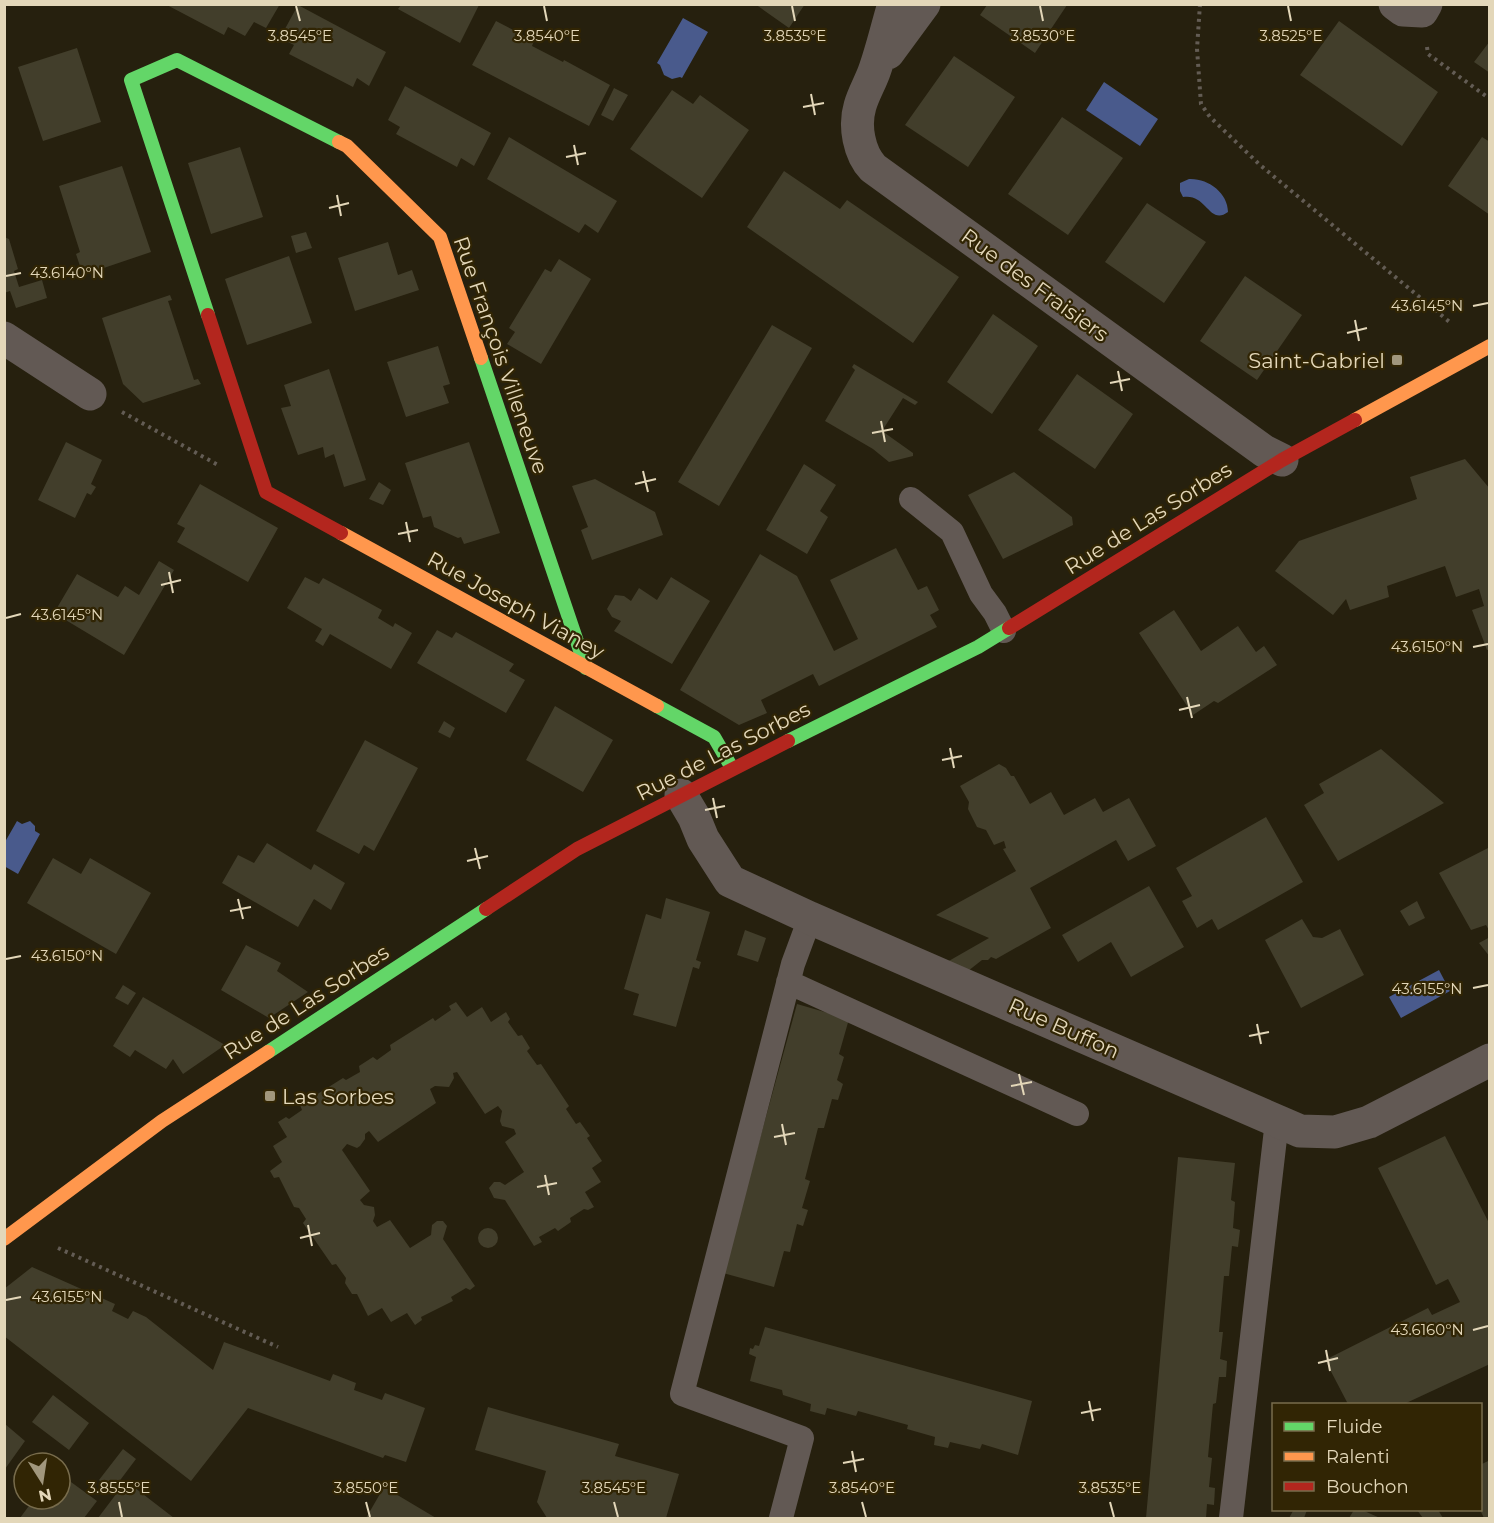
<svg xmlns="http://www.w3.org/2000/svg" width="1494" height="1523" font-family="Montserrat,sans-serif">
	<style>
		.water { fill: #495a8c }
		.building { fill: #423e2b }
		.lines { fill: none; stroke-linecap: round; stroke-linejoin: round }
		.path { stroke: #635c54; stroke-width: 4; stroke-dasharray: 3 4.5; stroke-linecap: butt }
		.lane { stroke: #625954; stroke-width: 24 }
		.street { stroke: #625954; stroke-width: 33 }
		.fast { stroke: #63d668; stroke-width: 14 }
		.slow { stroke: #ff974d; stroke-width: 14 }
		.jam { stroke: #b3261e; stroke-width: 14 }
		.ticks { fill: none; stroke: #e3d7b9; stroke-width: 2 }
		.poi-dot { fill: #a1977d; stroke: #312504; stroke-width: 2 }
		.labels { text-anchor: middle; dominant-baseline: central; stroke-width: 4.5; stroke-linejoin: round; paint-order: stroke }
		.street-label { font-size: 21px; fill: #e3d7b9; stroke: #312504 }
		.poi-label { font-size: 21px; fill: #e3d7b9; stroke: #312504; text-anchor: end }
		.ticks-label { font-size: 15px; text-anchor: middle; fill: #e3d7b9; stroke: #312504; stroke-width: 4.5; stroke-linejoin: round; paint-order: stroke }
	</style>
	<rect width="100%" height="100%" fill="#26200e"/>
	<path class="water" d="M683 18 708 32 682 78 680 77 672 79 664 75 660 65 657 63Z
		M1104 82 1158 119 1140 146 1086 110Z
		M1189 179C1208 178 1228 193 1228 212 1209 226 1207 193 1183 197L1180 191V183Z
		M17 821 22 824 30 821 35 826V831L40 834 18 874 4 866 5 842Z
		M1439 970 1450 991 1401 1018 1389 997Z"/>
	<path class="building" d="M165 4H280L266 28 254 22 245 36 228 27 224 35Z
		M755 4H805L789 28Z
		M298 5 386 52 369 86 357 78 353 87 289 54 294 45 280 38Z
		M401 5H479L460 43 398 9Z
		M987 5H1067L1035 53 980 15Z
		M496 21 534 41 532 46 563 62 564 60 610 85 589 126 472 65Z
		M1339 21 1438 92 1402 146 1300 75Z
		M1490 41V73L1474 62Z
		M77 48 101 122 43 141 18 67Z
		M954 56 1015 97 968 167 905 125Z
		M405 86 491 133 474 166 461 158 457 167 396 134 400 127 388 120Z
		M614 88 628 95 613 121 601 115Z
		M672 90 693 104 700 95 749 130 702 198 630 149Z
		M1062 117 1123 158 1068 235 1008 194Z
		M509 137 617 201 598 233 585 224 579 233 487 179Z
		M1482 137 1490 142V215L1448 186Z
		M240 147 263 217 211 234 188 163Z
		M122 166 151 252 83 275 76 254 80 252 59 186Z
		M784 171 840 209 847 200 959 277 913 343 747 227Z
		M1147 203 1206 242 1164 303 1105 262Z
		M306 232 312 248 296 253 291 236Z
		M4 237 9 239 18 269 14 271 19 287 42 280 47 298 16 308 10 291 4 293Z
		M388 242 398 275 412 270 419 290 355 311 338 258Z
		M289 256 312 323 247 345 225 279Z
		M559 259 591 279 541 364 507 344 515 332 509 328 545 269 551 272Z
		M1245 276 1302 315 1257 380 1200 341Z
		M170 295 172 300 168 301 194 380 198 379 201 384 143 403 123 384 102 318Z
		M993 314 1038 346 992 414 947 382Z
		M772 325 812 348 719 506 678 482Z
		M438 346 450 384 443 386 449 403 406 417 387 362Z
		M854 364 918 402 915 405 903 398 882 431 913 453V456L889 462 873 449 825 421 855 370 852 367Z
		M329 369 366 480 344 487 334 454 325 458 323 447 298 455 281 408 291 406 284 385Z
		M1077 374 1133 414 1095 469 1038 430Z
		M66 442 102 460 91 484 96 487 91 495 87 493 75 518 38 500Z
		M469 442 500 533 464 544 461 537 458 538 434 527 431 516 423 518 405 463Z
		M1465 459 1490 489V649L1487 650 1472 610 1484 606 1479 589 1456 597 1445 566 1387 586 1389 597 1350 610 1346 599 1333 615 1275 571 1299 541 1417 499 1410 477Z
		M804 464 836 485 820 511 828 517 807 554 766 530Z
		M1014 472 1072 517 1073 525 1003 559 968 495Z
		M595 479 655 512 663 535 592 560 581 530 588 527 572 486Z
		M379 482 391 490 383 505 369 499Z
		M200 484 278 528 248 582 177 542 185 528 177 524Z
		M896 548 918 590 927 586 939 610 930 615 937 627 819 686 813 674 761 700 767 713 739 725 680 690 760 554 797 576 834 651 858 639 830 580Z
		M159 561 174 570 124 655 54 613 77 574 118 597 125 586 139 595Z
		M305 577 319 584 323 578 353 594 382 610 378 618 393 627 395 623 412 633 391 669 330 634 323 646 315 641 322 629 287 608Z
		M671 577 710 601 672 664 614 631 621 621 612 617 607 609 615 595 624 596 631 601 639 588 657 600Z
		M1174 610 1201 651 1238 626 1256 652 1264 646 1277 665 1218 703 1214 701 1193 715 1139 633Z
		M437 630 452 638 456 632 514 664 509 671 525 680 506 713 417 663Z
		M555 706 613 740 583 792 526 760Z
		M444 721 455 728 450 738 438 732Z
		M365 740 418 768 374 851 364 845 359 854 316 831Z
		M1381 749 1444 803 1338 861 1304 805 1324 793 1319 784Z
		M999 764 1006 768 1011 776H1014L1030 804 1051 792 1064 815 1095 798 1103 812 1129 798 1156 846 1128 861 1116 840 1030 888 1051 928 996 959 991 957 988 960H982L968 971 947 962 989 938 936 915 1016 871 1003 849 1006 848 1004 841 994 845 986 830 977 827 968 809 969 802 960 786Z
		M1266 817 1303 882 1218 930 1212 919 1197 928 1182 901 1192 896 1176 868Z
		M267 843 311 870 314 864 345 883 331 910 314 899 298 927 222 883 238 855 254 863Z
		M1490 847V932L1486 925 1471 930 1439 873Z
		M53 858 81 874 90 858 151 893 116 954 27 903Z
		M1149 886 1184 947 1131 977 1111 942 1078 962 1062 935Z
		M666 898 710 912 696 960 701 962 699 969 693 967 676 1027 633 1015 639 994 624 989 646 914 661 919Z
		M1417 901 1425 918 1409 926 1400 911Z
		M1302 919 1313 937 1322 938 1340 929 1364 975 1301 1008 1265 940Z
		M745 930 766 938 758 962 737 955Z
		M1490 937V957L1479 943Z
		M246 945 281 963 277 971 308 992 269 1018 221 990Z
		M123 985 136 993 128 1005 115 998Z
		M143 997 203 1032 225 1045 183 1074 173 1059 166 1069 135 1050 130 1057 113 1046Z
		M456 1002 467 1017 482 1007 491 1022 506 1012 510 1019 508 1022 518 1036 522 1035 530 1048 527 1051 537 1065 541 1064 569 1106 566 1109 576 1124 580 1122 590 1136 587 1138 602 1161 592 1168 601 1182 585 1192 594 1207 588 1210 584 1209 570 1218 571 1222 558 1231 555 1228 539 1237 542 1242 534 1246 505 1200 494 1198 489 1188 494 1182H500L505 1185 524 1172 505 1142 516 1134 514 1129 502 1126 500 1121 502 1111 498 1106 485 1114 457 1072 453 1073 454 1078 449 1087 435 1086 430 1089 436 1103 378 1142 369 1131 365 1134V1139L360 1146 357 1148 347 1144 342 1150 370 1191 360 1200 364 1205 374 1207 375 1215 373 1221 377 1227 390 1220 410 1248 431 1235 432 1225 437 1221H443L447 1226 443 1239 475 1286 470 1290 466 1288 451 1297 453 1301 421 1317 422 1320 415 1325 407 1313 391 1322 382 1308 368 1316 357 1294H352L345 1283 346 1278 336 1264 332 1265 303 1223 306 1219 299 1208 294 1207 279 1177 274 1178 270 1171 282 1162 273 1146 287 1137 278 1122 286 1117 289 1119 302 1110 300 1105 343 1078 346 1080 360 1072 359 1066 373 1057 377 1060 391 1050 390 1045 433 1018 435 1021 451 1010 449 1006Z
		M797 1004 849 1019 839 1054 844 1057 837 1080 843 1084 838 1100 832 1099 824 1128H818L805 1179 810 1181 802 1208 808 1210 803 1226 797 1224 790 1252 784 1251 774 1287 723 1273Z
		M1445 1136 1490 1225V1364L1404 1404H1348L1325 1360 1428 1308 1432 1315 1460 1302 1448 1279 1436 1285 1378 1168Z
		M1178 1157 1235 1163 1231 1200 1235 1202 1233 1228 1240 1230 1238 1247 1232 1246 1229 1276H1224L1219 1332H1223L1220 1359 1227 1361 1226 1377H1219L1216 1403 1213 1404 1208 1457 1212 1458 1209 1487 1215 1488 1214 1505 1207 1504 1206 1518H1146Z
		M478 1238a10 10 0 1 1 20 0a10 10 0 1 1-20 0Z
		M32 1267 115 1304 112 1311 128 1319 133 1311 146 1317 213 1370 224 1342 330 1381 333 1374 356 1383 354 1390 382 1400 385 1393 425 1408 406 1462 385 1455 383 1458 248 1408 191 1481 4 1336V1289Z
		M765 1327 1032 1401 1018 1455 982 1444 980 1449 950 1442 948 1448 934 1445 935 1437 907 1429 908 1425 858 1411 856 1416 827 1408 825 1415 810 1411 811 1404 783 1395 782 1390 750 1381 756 1357 749 1354 750 1348 753 1349 755 1345 759 1346Z
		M53 1395 89 1423 69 1450 32 1422Z
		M488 1407 619 1444 615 1456 679 1474 666 1518H547L537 1502 546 1471 475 1450Z
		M5 1424 25 1441 5 1469Z
		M123 1449 136 1459 112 1491 99 1480Z
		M1490 1460V1518H1484L1480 1510V1465Z
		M60 1474 97 1501 84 1518H20L34 1499H60Z
		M126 1481 174 1518H98Z
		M384 1487 436 1518H366Z
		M1307 1510 1304 1518H1289L1293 1511Z
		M1354 1510H1362L1380 1518H1349Z
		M1417 1510H1438L1443 1518H1423Z"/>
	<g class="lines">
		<path class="path" d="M1200 4 1197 49 1201 104 1210 117 1260 165 1452 324
			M1427 47 1428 54 1490 99
			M122 412 218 465
			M58 1248 278 1347"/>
		<path class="lane" d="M911 499 952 532 981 594 995 613 1004 631
			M788 982 1077 1114
			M781 1518 802 1438 682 1394 793 964 810 918
			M1231 1518 1277 1121"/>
		<path class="street" d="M894 4C887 27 882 50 874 72 870 83 863 95 860 106 854 126 859 153 873 168L1264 451 1282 460
			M1395 4 1403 10 1422 11 1426 4
			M888 53 924 4
			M4 338 90 394
			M681 795 694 817 703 839 730 881 810 918 1300 1131 1335 1132 1369 1122 1490 1060"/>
		<path class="fast" d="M208 315 131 80 177 60 339 142
			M481 358 586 668
			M657 706 714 737 732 768
			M788 741 978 647 1009 628
			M268 1052 486 909"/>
		<path class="slow" d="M339 142 347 146 440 237 481 358
			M1355 420 1490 346
			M341 533 657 706
			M4 1239 162 1121 268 1052"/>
		<path class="jam" d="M208 315 266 492 341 533
			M1009 628 1282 460 1355 420
			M486 909 577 849 788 741"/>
	</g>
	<path class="ticks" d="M296 6 300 21M544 6 547 21M792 6 795 21M1040 6 1043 21M1288 6 1291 21M811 94 815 115M803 107 824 103M574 145 578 165M566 157 586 153M337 195 341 216M329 208 349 203M6 276 21 273M1473 306 1488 303M1355 320 1359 341M1347 333 1367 328M1118 371 1122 391M1110 383 1130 379M881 421 885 442M872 433 893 429M643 471 648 492M635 484 656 479M406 522 410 542M398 534 418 530M169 572 173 593M161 585 181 580M6 618 21 614M1473 647 1488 644M1187 697 1192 718M1179 710 1200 705M950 748 954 768M942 760 962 756M713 798 717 818M705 810 725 806M475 848 480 869M467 861 488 856M238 899 243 919M230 911 251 907M6 959 21 956M1473 988 1488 985M1257 1024 1261 1044M1249 1036 1269 1032M1019 1074 1024 1095M1011 1086 1032 1082M782 1124 786 1145M774 1137 795 1133M545 1175 549 1195M537 1187 557 1183M308 1225 312 1246M300 1238 320 1233M6 1300 21 1297M1473 1330 1488 1326M1326 1350 1330 1371M1318 1363 1338 1358M1089 1401 1093 1421M1081 1413 1101 1409M852 1451 856 1472M843 1463 864 1459M119 1502 122 1517M366 1502 370 1517M614 1502 618 1517M862 1502 866 1517M1110 1502 1114 1517"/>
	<g class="poi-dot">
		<rect x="1391" y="354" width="12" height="12" rx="3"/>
		<rect x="264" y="1090" width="12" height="12" rx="3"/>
	</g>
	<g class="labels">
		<g class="street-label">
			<text transform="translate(1035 285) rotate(36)">Rue des Fraisiers</text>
			<text transform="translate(501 355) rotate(71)">Rue François Villeneuve</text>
			<text transform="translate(1148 518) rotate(-32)">Rue de Las Sorbes</text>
			<text transform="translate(516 605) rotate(29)">Rue Joseph Vianey</text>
			<text transform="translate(723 751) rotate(-27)">Rue de Las Sorbes</text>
			<text transform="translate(306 1002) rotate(-33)">Rue de Las Sorbes</text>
			<text transform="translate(1064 1028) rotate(24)">Rue Buffon</text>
		</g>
		<g class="poi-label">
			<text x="1385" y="360">Saint-Gabriel</text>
			<text x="282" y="1096" text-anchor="start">Las Sorbes</text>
		</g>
	</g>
	<g class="ticks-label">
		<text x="300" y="41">3.8545°E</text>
		<text x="547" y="41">3.8540°E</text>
		<text x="795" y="41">3.8535°E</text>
		<text x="1043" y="41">3.8530°E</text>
		<text x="1291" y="41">3.8525°E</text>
		<text x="67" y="278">43.6140°N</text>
		<text x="1427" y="311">43.6145°N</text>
		<text x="67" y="620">43.6145°N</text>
		<text x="1427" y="652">43.6150°N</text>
		<text x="67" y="961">43.6150°N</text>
		<text x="1427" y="994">43.6155°N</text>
		<text x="67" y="1302">43.6155°N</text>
		<text x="1427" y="1335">43.6160°N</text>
		<text x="119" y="1493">3.8555°E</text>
		<text x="366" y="1493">3.8550°E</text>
		<text x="614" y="1493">3.8545°E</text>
		<text x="862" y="1493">3.8540°E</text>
		<text x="1110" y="1493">3.8535°E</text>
	</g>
	<rect width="1494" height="1523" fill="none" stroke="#e3d7b9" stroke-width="12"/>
	<rect x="1272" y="1403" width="210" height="108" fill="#312504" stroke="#786c4c" stroke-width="1.5"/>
	<rect x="1284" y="1422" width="30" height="9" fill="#63d668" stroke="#786c4c" stroke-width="1.5"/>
	<text x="1326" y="1433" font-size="18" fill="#e3d7b9">Fluide</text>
	<rect x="1284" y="1452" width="30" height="9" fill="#ff974d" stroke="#786c4c" stroke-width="1.5"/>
	<text x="1326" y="1463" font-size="18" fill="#e3d7b9">Ralenti</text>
	<rect x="1284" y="1482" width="30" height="9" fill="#b3261e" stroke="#786c4c" stroke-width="1.5"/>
	<text x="1326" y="1493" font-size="18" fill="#e3d7b9">Bouchon</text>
	<g transform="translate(42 1481) rotate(168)"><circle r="28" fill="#312504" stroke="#786c4c" stroke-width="1.5"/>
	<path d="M0-4.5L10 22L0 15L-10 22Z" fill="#a1977d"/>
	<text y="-9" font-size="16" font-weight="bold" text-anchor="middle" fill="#e3d7b9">N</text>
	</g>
</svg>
